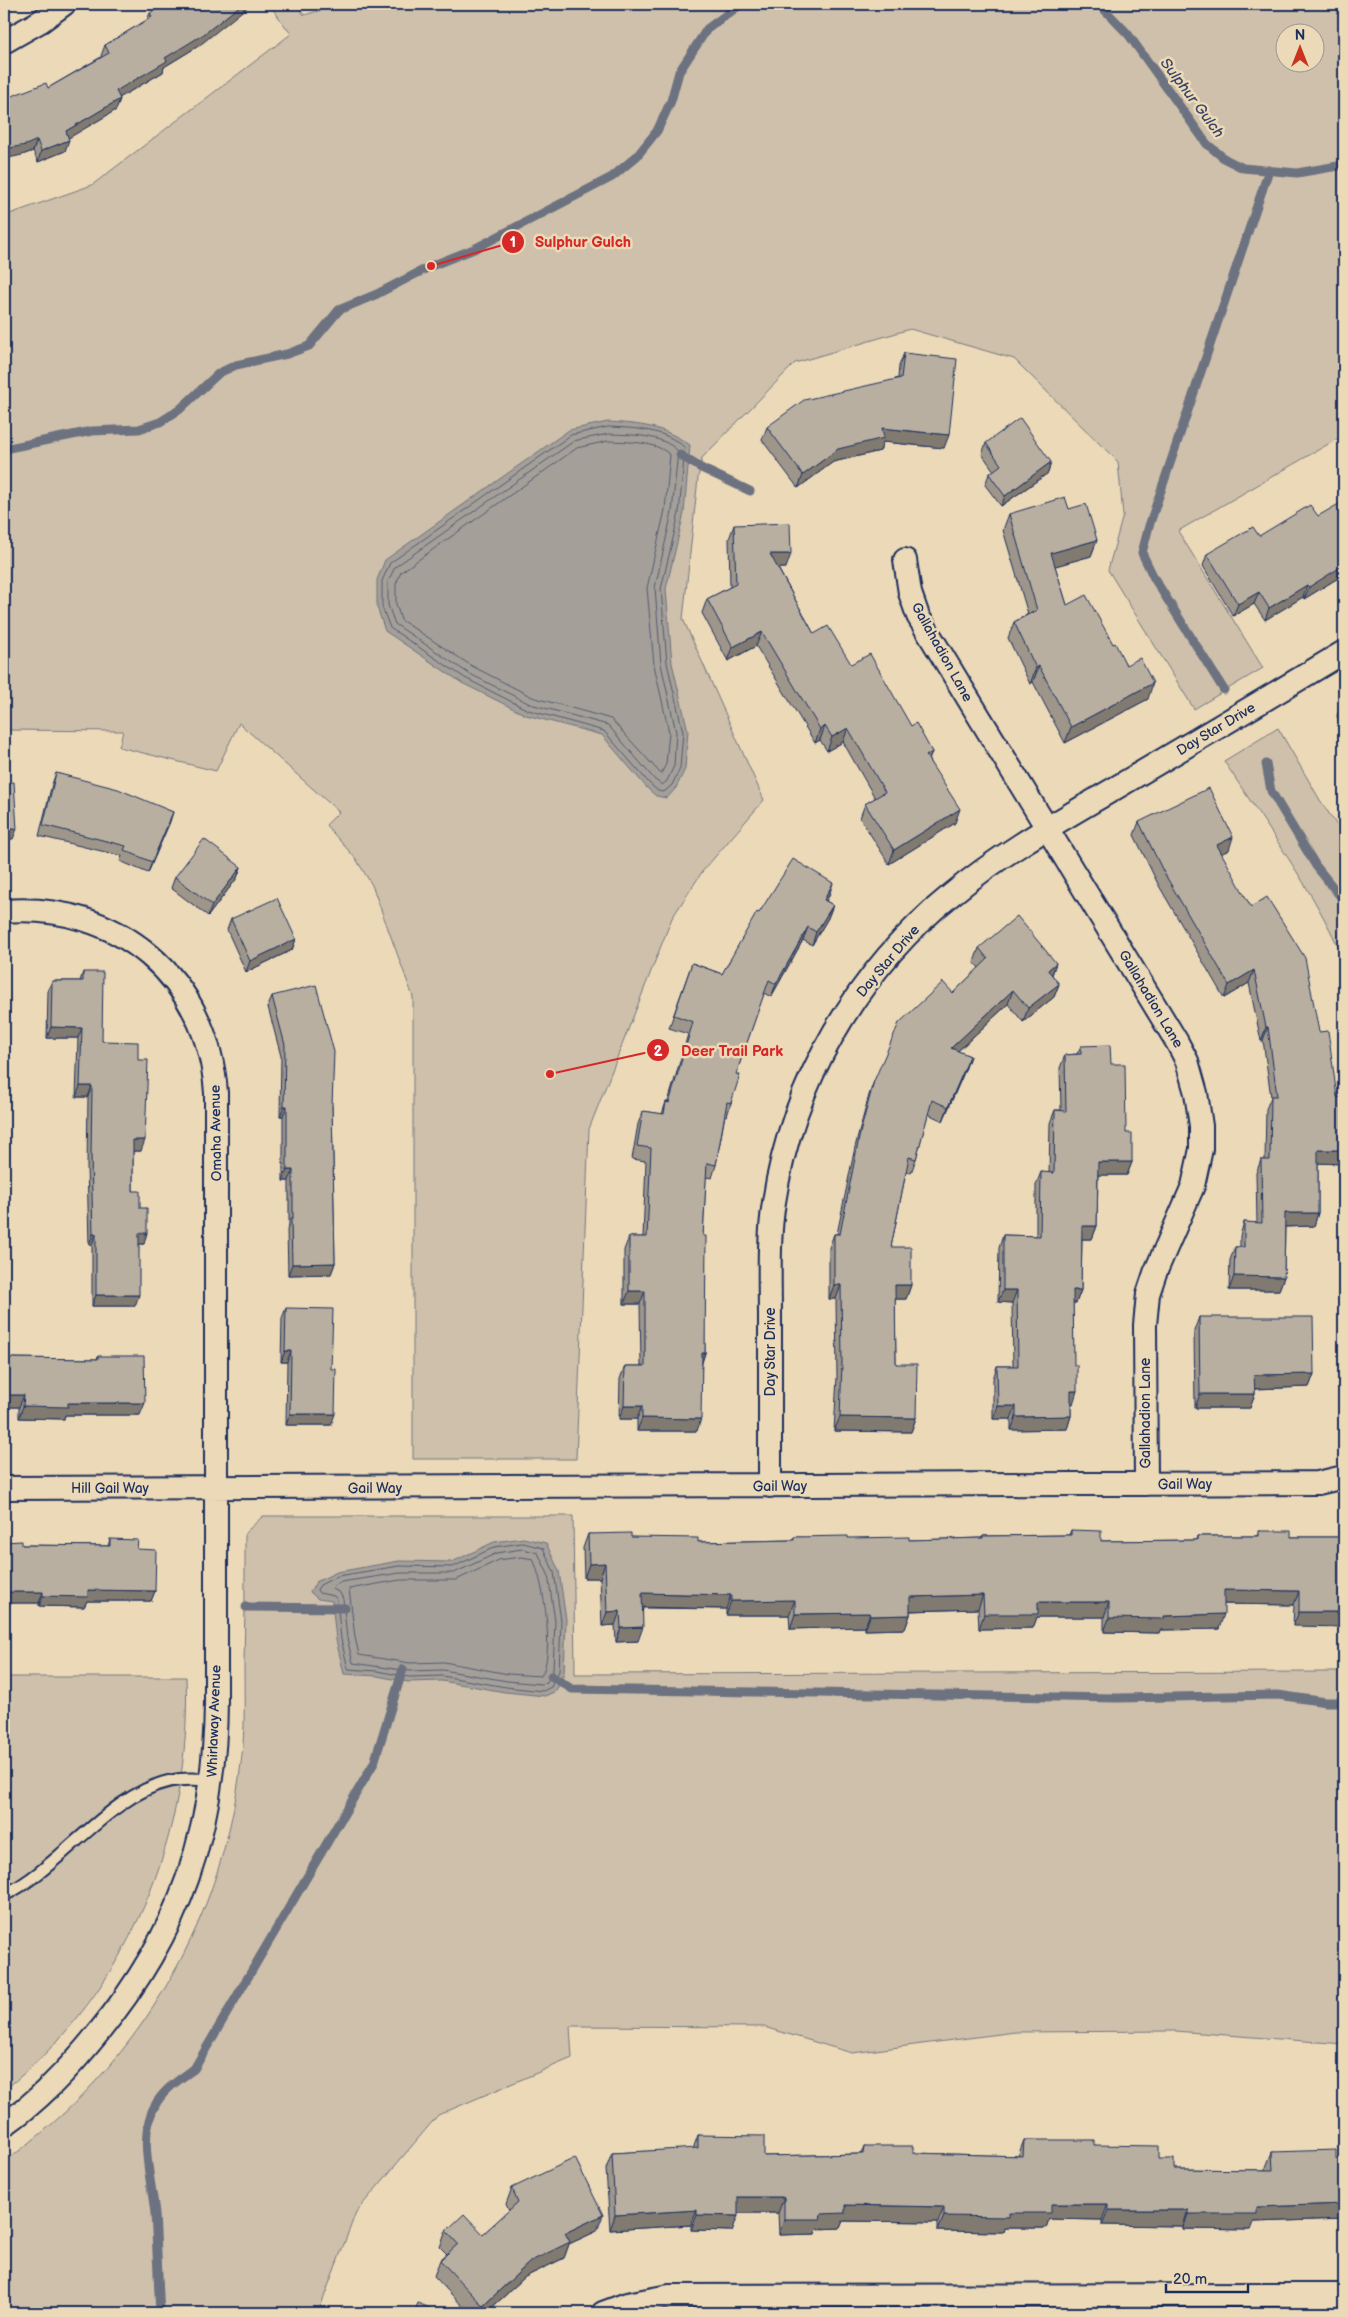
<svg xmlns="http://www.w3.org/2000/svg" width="1348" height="2317" font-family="'Balsamiq Sans',sans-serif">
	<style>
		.green { fill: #cec0aa; stroke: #747884; fill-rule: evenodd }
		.water { fill: #a49f98; stroke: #6d7281 }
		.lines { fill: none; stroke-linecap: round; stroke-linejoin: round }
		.shore { stroke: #525c75; stroke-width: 1 }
		.stream { stroke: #6d7281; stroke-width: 9 }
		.lane-casing { stroke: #1b2f5e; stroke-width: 15 }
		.street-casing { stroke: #1b2f5e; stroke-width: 26 }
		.lane { stroke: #ecd9b7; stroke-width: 11 }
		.street { stroke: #ecd9b7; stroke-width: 22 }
		.wall { fill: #9e968a; stroke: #1b2f5e }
		.shaded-wall { fill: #817a71; stroke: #1b2f5e }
		.building { fill: #b8afa1; stroke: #1b2f5e }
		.labels { text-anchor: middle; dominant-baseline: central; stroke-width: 5; stroke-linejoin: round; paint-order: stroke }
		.street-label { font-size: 14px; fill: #1b2f5e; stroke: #ecd9b7 }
		.water-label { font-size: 15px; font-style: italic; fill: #36456a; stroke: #ecd9b7 }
		.leader { fill: none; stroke: #d62828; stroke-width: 2 }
		.callout-dot { fill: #d62828; stroke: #ecd9b7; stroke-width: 2 }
		.mark-label { font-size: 15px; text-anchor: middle; font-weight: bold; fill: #fff }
		.callout-label { font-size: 15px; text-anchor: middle; font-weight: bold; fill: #d62828; stroke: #ecd9b7; stroke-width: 5; stroke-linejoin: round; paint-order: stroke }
	</style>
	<rect width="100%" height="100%" fill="#ecd9b7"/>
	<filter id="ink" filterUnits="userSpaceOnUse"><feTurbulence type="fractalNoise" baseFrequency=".02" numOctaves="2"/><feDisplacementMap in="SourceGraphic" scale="10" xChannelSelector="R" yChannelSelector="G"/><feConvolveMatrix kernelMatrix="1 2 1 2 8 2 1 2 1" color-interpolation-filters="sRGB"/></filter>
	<g filter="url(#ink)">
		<path class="green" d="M269 4H296L304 15 343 4H1344V435L1178 531 1263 668 1194 709 1108 570 1123 515 1118 462 1014 359 910 329 795 363 702 458 698 478 683 619 764 800 702 872 672 918 589 1129 576 1459H413V997L372 885 356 859 326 825 339 812 239 723 216 771 119 747 123 731 4 730V216L92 185 291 34ZM1286 32H1316V62H1286Z
			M1278 728 1320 800 1344 836V960C1316 893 1264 823 1224 761Z
			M263 1516H573L575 1674 1344 1672V2044L1175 2031 1015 2032 852 2053 764 2027 570 2026 572 2058 438 2115 356 2212 318 2313H4V2162C143 2063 227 1915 243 1745 245 1719 244 1692 244 1666 245 1621 245 1577 245 1533Z
			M4 1677H186C193 1832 129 1993 4 2090Z"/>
		<path class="water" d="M608 422C641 424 663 426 690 445L684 513 666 589 672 663 688 731 685 769 676 788 667 798 656 796 647 788 602 735 526 715 462 683 385 631 377 607V580L385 560 569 430Z
			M523 1538 546 1543 559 1571 566 1620 564 1673 556 1691 545 1696 505 1692 442 1681 408 1682 377 1676 344 1674 336 1640 332 1601 318 1599 310 1592 316 1582 337 1572 399 1561 452 1562 494 1542Z"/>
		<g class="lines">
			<path class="shore" d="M608 427C634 428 666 429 685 448L679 513 661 589 667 663 683 732 680 768 672 785 664 792 658 791 650 784 604 731 528 710 465 678 390 628 382 607V581L390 563 571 435Z
				M609 434C632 435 661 434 678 451L672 512 655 588 661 664 676 732 674 766 667 781 662 785 655 780 608 725 530 704 468 673 395 624 388 605V582L395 567 574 441Z
				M609 441C628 442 656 441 670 455L665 510 647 588 654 665 669 732 666 764 661 774 611 719 532 697 472 666 401 620 396 604V584L401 572 577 448Z
				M523 1543 543 1548 554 1572 561 1621 559 1671 551 1687 543 1691 506 1687 442 1676 409 1677 377 1671 348 1669 341 1639 337 1600 334 1596 319 1593 317 1590 320 1585 338 1576 399 1566 453 1567 495 1547Z
				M523 1549 538 1553 548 1574 555 1621 553 1670 547 1682 542 1684 507 1681 443 1670 409 1671 353 1663 347 1638 343 1599 340 1593 333 1589 334 1586 341 1582 400 1573H454L497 1553Z
				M522 1557 533 1559C544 1582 555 1655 541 1676L508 1674 444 1662 410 1663 359 1655 355 1637 349 1589 400 1580H456L499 1560Z"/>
			<path class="stream" d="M1099 4 1128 34 1207 144 1225 159 1243 168 1297 173 1344 165
				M4 449 92 431 139 429 160 422 179 410 219 373 236 365 287 354 309 346 339 310 377 294 431 266 474 249 612 177 637 156 657 131 671 101 679 72 707 29 741 4
				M680 455 701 468 750 491
				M1224 690 1154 578 1142 553 1149 526 1269 170
				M1266 764 1271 791 1316 866 1344 901
				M246 1607 345 1608
				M551 1676 572 1689 1118 1698 1278 1695 1326 1702H1344
				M160 2313C158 2280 157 2247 155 2214 152 2179 136 2134 157 2102 166 2088 180 2079 194 2069L374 1763 403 1669"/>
			<defs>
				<path id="lane" d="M4 1895C62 1867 108 1795 170 1781 184 1778 197 1779 211 1780"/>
				<path id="street" d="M4 42 41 21 64 4
					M905 560 910 593 918 616 1177 1042 1187 1061 1196 1093 1201 1126V1149L1193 1186 1155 1273 1148 1294 1145 1325 1146 1484
					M4 911C118 902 208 978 216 1093V1702C215 1831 180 1933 98 2033 70 2068 40 2100 4 2125
					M770 1486C770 1430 770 1375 770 1319 770 1280 768 1240 774 1202 792 1083 857 971 951 895 1004 851 1065 818 1124 783 1197 740 1271 696 1344 652
					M4 1488 1318 1483 1344 1477
					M603 2313 627 2304 669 2296 1344 2295"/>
			</defs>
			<use href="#lane" class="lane-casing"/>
			<use href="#street" class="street-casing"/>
			<use href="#lane" class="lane"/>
			<use href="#street" class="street"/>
		</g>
		<path class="wall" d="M150 13 200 45 164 67 163 72 119 98 120 99 116 110 68 138 65 151 38 162 33 151 22 155 48 88 101 57V56L105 45 147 20Z
			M904 353 944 448 883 442 880 451 833 462 798 488 762 440 767 427 898 378 899 366Z
			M986 443 1051 462 1048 473 1001 506 985 485 989 474 994 471 982 454Z
			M1069 509 1097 540 1091 556 1055 566 1067 605 1113 644 1148 699 1065 743 1033 682 1030 684 1008 638 1014 622 1028 614 1003 530 1009 514Z
			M734 525 786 568H778L814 634 851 664 911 726 932 752 929 760 955 823 889 864 860 818 865 804 875 798 843 742 827 751 820 740 815 743 756 646 728 661 702 613 707 599 730 587 729 539Z
			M1259 536 1343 575 1304 599 1303 597 1265 620 1254 604 1233 616 1203 566 1207 554Z
			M1344 701V731L1337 716 1342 702Z
			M56 773 173 812 148 873 120 861 122 856 39 836 52 784Z
			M1139 822 1229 850 1221 853 1344 1164 1318 1163V1213L1314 1226 1285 1227 1284 1277 1279 1290H1229L1230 1260 1235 1247H1240V1236L1244 1222 1257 1223 1256 1173 1261 1160H1265L1266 1109 1271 1097 1263 1040 1261 1041 1249 983 1224 998 1158 884 1134 835Z
			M241 867 237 878 208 916 171 888 175 877Z
			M829 896 826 901 833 905 828 918 812 945 803 940 771 997 764 993 736 1074 731 1103 727 1116 725 1115 716 1165 712 1178 706 1177 703 1236 705 1353 702 1362 697 1431H637V1419H619L620 1379 625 1366H641L640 1304H624V1250L629 1237H643L646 1161 632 1159 638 1124 643 1111 662 1114 666 1102H668L688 1034 669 1028 692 963 722 974 759 913Z
			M231 919 296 939 292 950 246 972 227 930Z
			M979 948 1056 963 1052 975 1059 984 1054 997 1023 1022 1008 1004 958 1051 970 1056 965 1070 943 1121 928 1114 916 1159 911 1173 906 1172 891 1247 911 1285 906 1299H895L896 1364 916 1418 911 1432 834 1431 837 1377 836 1299H829V1248L834 1234H837L855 1147 869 1095 874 1081 953 993 979 968 974 962Z
			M83 972 102 1041 138 1060 141 1151H133V1191L140 1208 144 1244H139L135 1306H92V1245H89L87 1166 88 1097H76L78 1038H47L48 991 52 981H80Z
			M272 996 332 1106 335 1263 331 1274 288 1275 287 1230 289 1224V1181H283V1116H280L281 1056 268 1007Z
			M1081 1046 1111 1064 1132 1162 1127 1175H1098L1097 1226 1092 1239H1082L1081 1290 1076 1303H1073V1404H1071V1416L1067 1429 1011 1430V1419H993V1379L997 1366H1013L1012 1303 998 1302 999 1248 1003 1235 1036 1236V1185L1041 1172 1049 1173 1050 1123 1055 1110H1061L1060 1068 1065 1055 1077 1054Z
			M286 1308 331 1425H286L287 1362H281L282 1318Z
			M1199 1317 1314 1374 1309 1387 1255 1389V1394L1250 1408H1195L1194 1331Z
			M98 1356 140 1415H65L64 1419 19 1418V1407H4V1358L97 1359Z
			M1071 1530 1101 1541 1196 1540 1197 1536H1257L1259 1531 1291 1537H1344L1293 1626 1294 1605 1224 1604 1219 1629 1160 1630 1159 1633 1104 1632V1617H1037L1033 1628 979 1629 978 1609 910 1611V1615L905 1629 865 1630V1627L790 1629 789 1615H726V1609L643 1608 638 1641 616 1642 615 1625 602 1626 600 1578H584L583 1548 588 1534 698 1542 792 1540 794 1537 909 1540 982 1538 983 1536 1069 1535Z
			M110 1539 137 1549 155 1591 151 1601H87L84 1607 39 1606V1603H4V1542L22 1545 108 1546Z
			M698 2135 764 2156 861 2154 864 2146 913 2153 1018 2156 1024 2140 1094 2145 1159 2159 1174 2169 1266 2170V2167L1272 2152 1344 2159V2219L1254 2222 1251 2230 1183 2229V2226L1102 2225V2220L1049 2219 1046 2228H1004L1003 2232 938 2231V2222L843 2221 840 2228 817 2229 815 2234 779 2235 778 2213H738L732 2231 691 2230V2225L610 2230 606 2169 612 2153 693 2149Z
			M512 2188 597 2231 569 2244 564 2258 525 2277 486 2313H469L434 2276 440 2260 447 2254 440 2247 446 2231 483 2234 509 2211 506 2204Z"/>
		<path class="shaded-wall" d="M242 4H251L200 45 164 67 163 72 112 102 116 91 165 58Z
			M120 99 116 110 62 142 66 131Z
			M37 140 33 151 22 155 4 159V149Z
			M69 140 65 151 38 162 41 151Z
			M882 428 949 435 944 448 883 442 880 451 833 462 798 488 803 475 838 449Z
			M1051 462 1048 473 1001 506 1005 496Z
			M1097 540 1091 556 1045 569 1051 553Z
			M770 554H791L786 568H765Z
			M1344 563V571L1343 575 1304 599 1309 587Z
			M1307 585 1303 597 1265 620 1269 608Z
			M1259 592 1254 604 1233 616 1238 604Z
			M762 632 756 646 728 661 733 647Z
			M1039 666 1033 682 1030 684 1036 668Z
			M1153 683 1148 699 1065 743 1071 727Z
			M825 726 820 740 815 743 820 729Z
			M848 728 843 742 827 751 832 737Z
			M932 752 927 766 926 756Z
			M960 809 955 823 889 864 894 850Z
			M173 812 170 822 148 873 152 862Z
			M4 829H17L13 839 4 840Z
			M1233 837 1229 850 1212 858 1217 845Z
			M241 867 237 878 208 916 212 905Z
			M833 883 829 896 819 912 824 900Z
			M833 905 828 918 812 945 816 932Z
			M808 927 803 940 771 997 776 984Z
			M296 939 292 950 246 972 250 961Z
			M1056 963 1051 977 1048 970Z
			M1254 970 1249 983 1224 998 1229 985Z
			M1059 984 1054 997 1023 1022 1028 1008Z
			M1013 990 1008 1004 946 1062 951 1048Z
			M51 1027 82 1028 78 1038H47Z
			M1266 1027H1268L1263 1040 1261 1041Z
			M970 1056 965 1070 943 1121 948 1107Z
			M80 1086H92L88 1097H76Z
			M284 1106H287L283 1116H280Z
			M133 1140H145L141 1151H129Z
			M1318 1150H1344V1164L1313 1163Z
			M1098 1162H1132L1127 1175H1094Z
			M287 1170H293L289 1181H283Z
			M1285 1213H1318L1314 1226 1280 1227Z
			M1082 1226H1097L1092 1239H1077Z
			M139 1233H147L144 1244H135Z
			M93 1234H96L92 1245H89Z
			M335 1263 331 1274 288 1275 292 1264Z
			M1234 1276 1284 1277 1279 1290H1229Z
			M834 1285H841L836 1299H829Z
			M895 1285H911L906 1299H890Z
			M1003 1290H1017L1012 1303 998 1302Z
			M1073 1290H1081L1076 1303H1068Z
			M629 1291H645L640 1304H624Z
			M96 1295H139L135 1306H92Z
			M285 1351H291L287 1362H281Z
			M702 1353H705L701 1366Z
			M1314 1374 1309 1387 1249 1389 1254 1375Z
			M1071 1391H1077L1073 1404H1067Z
			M1200 1394H1255L1250 1408H1195Z
			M4 1395H24L19 1407H4Z
			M68 1403H145L140 1415H65L64 1419 19 1418 23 1406Z
			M624 1406H642L637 1419H619Z
			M998 1406H1016L1011 1419H993Z
			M290 1414H335L331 1425H286Z
			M1071 1416 1067 1429 1011 1430 1016 1417Z
			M840 1417 916 1418 911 1432 834 1431Z
			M642 1418 701 1419 697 1431H637Z
			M605 1563 600 1578H584L589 1564Z
			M88 1590 155 1591 151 1601H87L84 1607 39 1606 43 1596Z
			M1224 1590 1299 1591 1294 1605 1219 1604Z
			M4 1592H43L39 1603H4Z
			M642 1593 731 1595 726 1609 637 1607Z
			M983 1595 978 1609 905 1611 910 1597Z
			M795 1600 789 1615H726L731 1601Z
			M1038 1602H1109L1104 1617H1037L1033 1628 979 1629 984 1614Z
			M620 1611 615 1625 602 1626 607 1612Z
			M1299 1612H1344V1627L1293 1626Z
			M870 1613 865 1627 790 1629 795 1614Z
			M1224 1614 1219 1629 1160 1630 1159 1633 1104 1632 1109 1618Z
			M910 1615 905 1629 865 1630 870 1616Z
			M643 1627 638 1641 616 1642 621 1628Z
			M738 2197H784L778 2213H733Z
			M1051 2204H1108L1102 2220 1049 2219 1046 2228H1004L1003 2232 938 2231 944 2216 1009 2213Z
			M1344 2204V2219L1254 2222 1251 2230 1183 2229 1188 2214 1257 2207Z
			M845 2205 944 2207 938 2222 843 2221 840 2228 817 2229 815 2234 779 2235 784 2219 820 2214Z
			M697 2210 691 2225 610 2230 615 2215Z
			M1108 2210H1188L1183 2226 1102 2225Z
			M603 2215 597 2231 569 2244 564 2258 525 2277 486 2313H480L483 2306 531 2261 565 2233Z
			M697 2215 738 2216 732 2231 691 2230Z"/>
		<path class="building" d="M166 4H242L204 34 165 58 167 61 116 91 120 99 66 131 69 140 41 151 37 140 26 145 4 149V99L46 83 48 88 109 53 105 45 152 17 150 13Z
			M904 353 957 359 949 435 882 428 884 438 838 449 803 475 767 427 804 400 901 378Z
			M1020 418 1051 462 1005 496 989 474 1001 465 986 443Z
			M1065 497 1069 509 1086 504 1097 540 1051 553 1067 605 1086 595 1113 644 1115 643 1126 665 1140 658 1153 683 1071 727 1039 666 1036 668 1014 622 1037 610 1009 514Z
			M1344 501V565L1309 587 1307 585 1269 608 1259 592 1238 604 1207 554 1253 527 1259 536 1310 505 1318 516Z
			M790 523 791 554H770L814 634 828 626 851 664 870 654 911 726 916 723 932 752 926 756 960 809 894 850 865 804 885 792 848 728 832 737 825 726 820 729 762 632 733 647 707 599 736 584 734 525Z
			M56 773 118 789 173 812 152 862 124 850 126 846 43 825Z
			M14 782 17 829H4V783Z
			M1209 788 1233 837 1217 845 1251 907 1267 897 1305 958 1319 1032 1328 1031 1337 1097H1344V1150H1318V1213H1285L1284 1277 1234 1276 1235 1247H1244V1222L1262 1223 1261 1160H1270L1271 1096H1277L1268 1027H1266L1254 970 1229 985 1163 871 1139 822Z
			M204 839 241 867 212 905 175 877Z
			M793 859 833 883 824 900 833 905 816 932 808 927 776 984 769 980 736 1074 740 1075 731 1103 727 1102 716 1165 707 1163 703 1236H706L705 1353H702L701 1419 642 1418V1406H624L625 1366H645V1291H629V1237H647L651 1148 637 1146 643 1111 664 1114 666 1102 669 1103 693 1022 674 1015 692 963 722 974 757 912 759 913Z
			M277 898 296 939 250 961 231 919Z
			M1017 916 1056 963 1048 970 1059 984 1028 1008 1013 990 951 1048 970 1056 948 1107 932 1100 916 1159 909 1157 891 1247H911V1285H895L896 1364H917L916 1418 840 1417 842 1363 841 1285H834V1234H840L860 1133 874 1081 899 1023 943 982 953 993 988 959 979 948Z
			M83 972H103L102 1041 138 1042V1060H148L145 1140H133V1191H140V1208H147V1233H139V1295H96V1234H93L91 1155 92 1086H80L82 1028 51 1027 52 981H83Z
			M316 985 334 1052 332 1106 335 1263 292 1264 291 1219H293V1170H287V1106H284L285 1045 272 996Z
			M1110 1045 1111 1064H1125L1126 1133H1132V1162H1098L1097 1226H1082L1081 1290H1073L1074 1365H1077V1391H1071V1416L1016 1417V1406H998L997 1366H1018L1017 1290H1003V1235L1040 1236 1041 1172 1054 1173 1055 1110 1066 1111 1065 1055 1081 1054V1046Z
			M286 1308 333 1309 331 1369H336L335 1414H290L291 1351H285Z
			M1199 1317H1313L1314 1374 1254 1375 1255 1394H1200Z
			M98 1356H144L145 1403H68V1407L23 1406 24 1395H4V1358L98 1359Z
			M1071 1530 1101 1531V1541L1197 1540V1536H1259V1531H1291V1537H1344V1612H1299V1591L1224 1590V1614L1164 1616V1619L1109 1618V1602H1038V1614H984L983 1595 910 1597V1615L870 1616V1613L795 1614V1600L731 1601V1595L642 1593 643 1627 621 1628 620 1611 607 1612 605 1563 589 1564 588 1534 631 1533V1537L698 1538V1542L794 1540V1537L848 1536V1538L909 1537V1540L983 1538V1536L1071 1535Z
			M110 1539 138 1540 137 1549 156 1550 155 1591 88 1590V1597L43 1596V1592H4V1542L22 1541V1545L110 1546Z
			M698 2135 764 2136V2156L863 2154 864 2146H913V2153L1023 2156 1024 2140H1094V2145L1159 2146V2159H1174V2169L1273 2170 1272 2152 1336 2150V2159H1344V2204L1257 2207V2214H1188V2210H1108V2204H1051V2213H1009V2217L944 2216V2207L845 2205V2213L820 2214 821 2219H784V2197H738V2216L697 2215V2210L615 2215 612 2153 698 2148Z
			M575 2158 603 2215 565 2233 570 2242 531 2261 483 2306 440 2260 458 2244 446 2231 464 2214 483 2234 518 2202 512 2188Z
			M418 2303 441 2313H414Z"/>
	</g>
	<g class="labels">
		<g class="street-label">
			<text transform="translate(942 652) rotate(61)">Gallahadion Lane</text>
			<text transform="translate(1216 729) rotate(-31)">Day Star Drive</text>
			<text transform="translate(888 961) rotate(-50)">Day Star Drive</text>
			<text transform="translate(1151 999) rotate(59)">Gallahadion Lane</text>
			<text transform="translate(216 1133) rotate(-91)">Omaha Avenue</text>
			<text transform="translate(770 1352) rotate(-90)">Day Star Drive</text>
			<text transform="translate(1145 1413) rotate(-90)">Gallahadion Lane</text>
			<text x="1185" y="1484">Gail Way</text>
			<text x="780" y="1486">Gail Way</text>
			<text x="110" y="1488">Hill Gail Way</text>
			<text x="375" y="1488">Gail Way</text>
			<text transform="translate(214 1721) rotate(-88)">Whirlaway Avenue</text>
		</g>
		<g class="water-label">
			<text transform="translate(1192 98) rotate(53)">Sulphur Gulch</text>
		</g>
	</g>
	<path class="leader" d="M431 266L513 242M550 1074L658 1050"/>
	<g class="callout-dot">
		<circle cx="431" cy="266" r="5"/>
		<circle cx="550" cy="1074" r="5"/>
		<circle cx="513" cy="242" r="12"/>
		<circle cx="658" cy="1050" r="12"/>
	</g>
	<g class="mark-label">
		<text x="513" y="247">1</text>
		<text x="658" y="1056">2</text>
	</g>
	<g class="callout-label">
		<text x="583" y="247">Sulphur Gulch</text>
		<text x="732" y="1056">Deer Trail Park</text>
	</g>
	<rect width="1348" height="2317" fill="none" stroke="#ecd9b7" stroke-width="20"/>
	<rect x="10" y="10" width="1328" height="2297" fill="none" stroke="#1b2f5e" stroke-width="2" filter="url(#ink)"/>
	<g transform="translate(1300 48)"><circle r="24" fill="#ecd9b7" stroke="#989593"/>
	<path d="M0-4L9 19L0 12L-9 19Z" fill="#c8321e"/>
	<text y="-8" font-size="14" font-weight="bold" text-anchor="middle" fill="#1b2f5e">N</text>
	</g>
	<path d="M1166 2284v8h82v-8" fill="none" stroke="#1b2f5e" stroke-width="2.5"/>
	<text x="1173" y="2284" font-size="15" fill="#1b2f5e" stroke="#ecd9b7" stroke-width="4" paint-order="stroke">20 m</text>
</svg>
